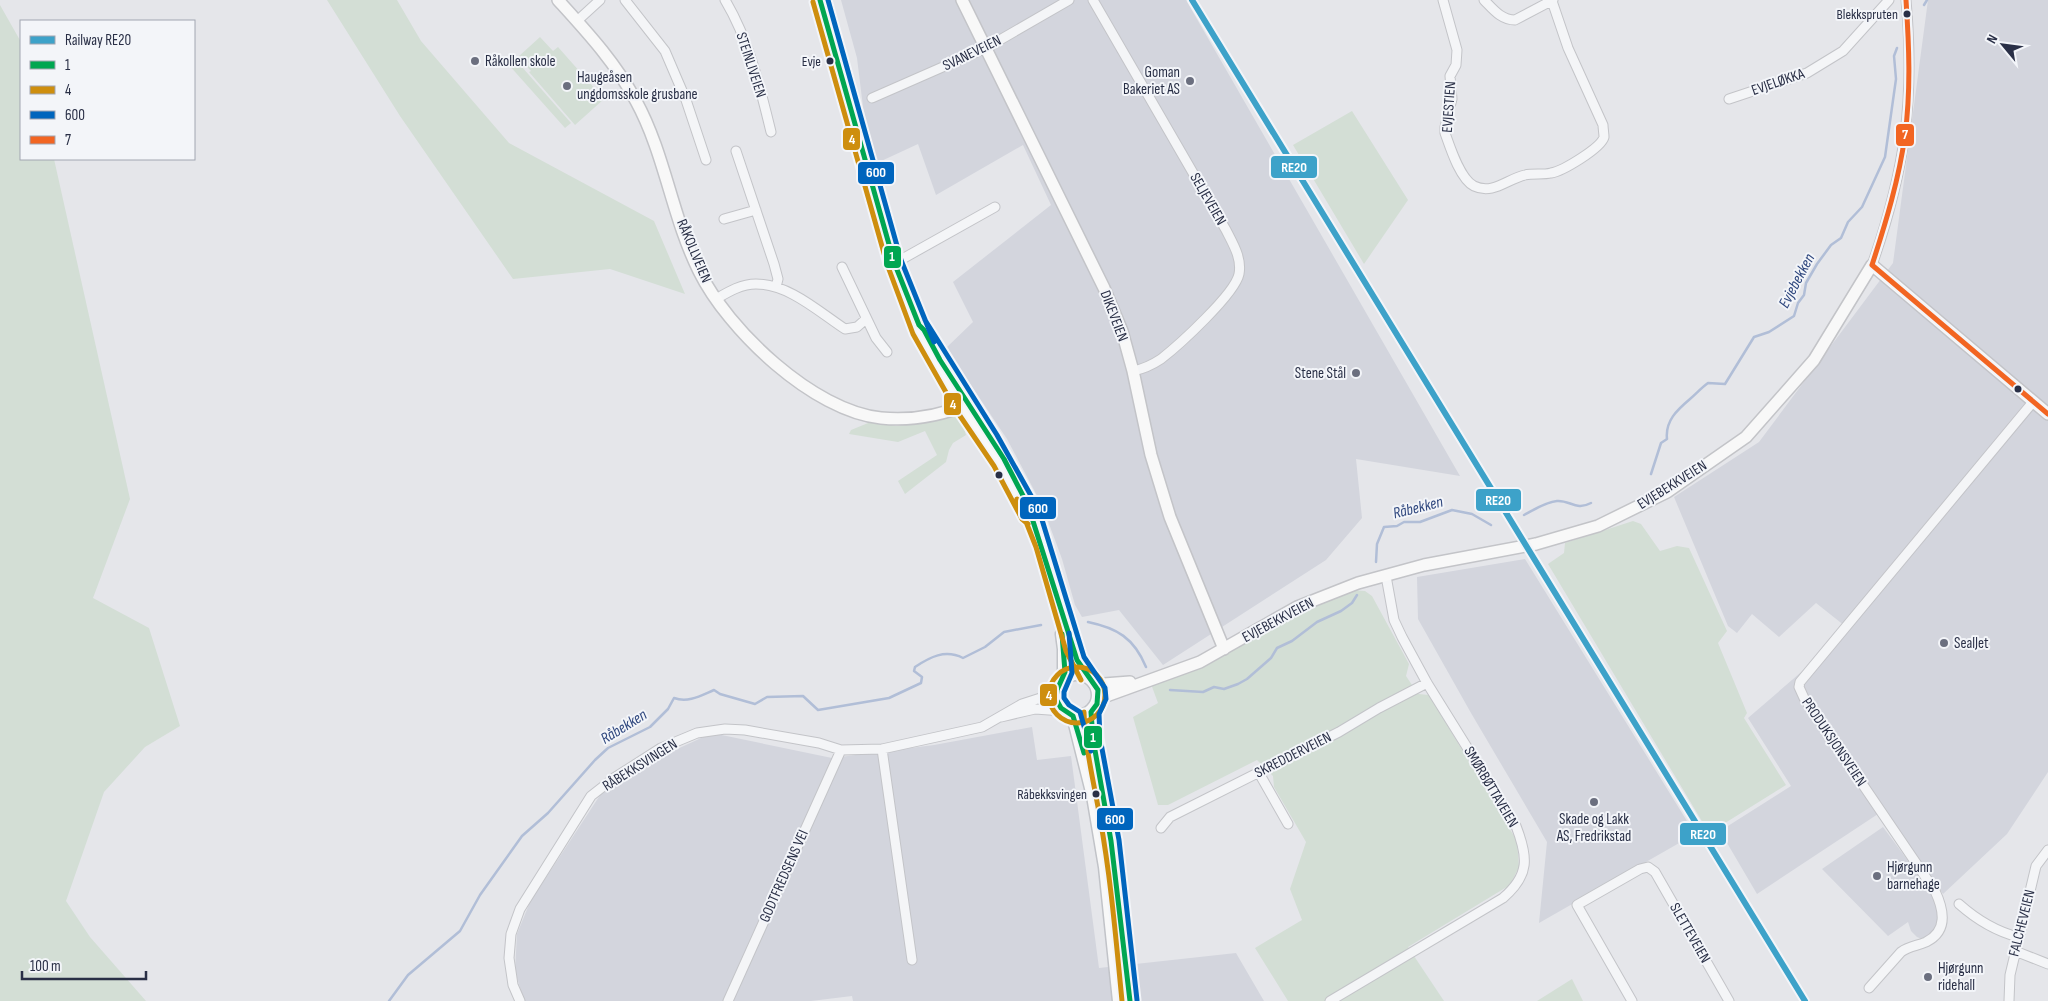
<svg xmlns="http://www.w3.org/2000/svg" width="2048" height="1001" font-family="'Sofia Sans Condensed',sans-serif">
	<style>
		.built { fill: #d3d5dd }
		.green { fill: #d3ded5 }
		.lines { fill: none; stroke-linecap: round; stroke-linejoin: round }
		.stream { stroke: #b1bed7; stroke-width: 2.5 }
		.street-casing { stroke: #c3c4c8; stroke-width: 11 }
		.secondary-casing { stroke: #c3c4c8; stroke-width: 14 }
		.primary-casing { stroke: #c1c3c8; stroke-width: 15 }
		.street { stroke: #f4f5f7; stroke-width: 9 }
		.secondary { stroke: #f8f8f8; stroke-width: 11 }
		.primary { stroke: #f8f8f8; stroke-width: 12 }
		.bus-1-casing { stroke: #f3f5f9; stroke-width: 9 }
		.bus-2-casing { stroke: #f3f5f9; stroke-width: 9 }
		.bus-3-casing { stroke: #f3f5f9; stroke-width: 9 }
		.bus-4-casing { stroke: #f3f5f9; stroke-width: 9 }
		.bus-1 { stroke: #00a651; stroke-width: 5 }
		.bus-2 { stroke: #ce8e0e; stroke-width: 5 }
		.bus-3 { stroke: #0065bd; stroke-width: 5 }
		.bus-4 { stroke: #f26522; stroke-width: 5 }
		.rail-1-casing { stroke: #f3f5f9; stroke-width: 10 }
		.rail-1 { stroke: #3da2c9; stroke-width: 6 }
		.bus-dot { fill: #292f46; stroke: #f3f5f9; stroke-width: 2 }
		.poi-dot { fill: #6b6f7f; stroke: #f3f5f9; stroke-width: 2 }
		.labels { text-anchor: middle; dominant-baseline: central; stroke-width: 4; stroke-linejoin: round; paint-order: stroke }
		.bus-label { font-size: 14px; fill: #292f46; stroke: #f3f5f9; text-anchor: end }
		.street-label { font-size: 15px; fill: #292f46; stroke: #f3f5f9 }
		.poi-label { font-size: 15px; fill: #292f46; stroke: #f3f5f9; text-anchor: start }
		.water-label { font-size: 16px; font-style: italic; fill: #2f477e; stroke: #f3f5f9 }
		.line-badge { stroke: #f3f5f9; stroke-width: 2 }
		.badge-label { font-size: 14px; text-anchor: middle; font-weight: bold; fill: #fff }
	</style>
	<rect width="100%" height="100%" fill="#e5e6ea"/>
	<path class="built" d="M841 0H1186L1460 476 1356 459 1362 518 1326 560 1163 665 1119 610 1082 617 1075 605 1062 559 1042 505 1007 439 946 348 973 322 953 282 1051 205 1023 145 936 195 918 144 877 163 863 107 857 58Z
		M1928 0H2048V772L2007 834 1943 894 1884 810 1757 894 1720 831 1791 786 1748 718 1850 630 1816 603 1779 637 1752 614 1737 633 1728 626 1674 497 1759 442 1893 263Z
		M1525 559 1695 834 1539 923 1547 842 1471 713 1418 619 1417 577Z
		M1032 727 1037 760 1071 756 1099 968 1236 953 1264 1001H853L852 996 811 1001H524L515 971 517 934 530 902 610 780 712 733 832 758 934 745Z
		M1883 827 1929 889 1939 910V922L1932 933 1924 940 1917 937 1911 931 1908 922 1888 936 1822 869Z"/>
	<path class="green" d="M327 0H397L421 41 509 143 654 221 685 294 610 269 513 279 400 116Z
		M0 5 21 42V159H54L130 499 93 598 149 628 180 726 145 747 104 792 66 901 90 937 146 1001H0Z
		M540 37 553 51 558 47 604 99 575 125 529 72 531 71 518 57Z
		M515 59 571 123 565 128 508 64Z
		M1352 111 1408 200 1364 264 1293 145Z
		M956 414 963 425 966 435 953 443 949 450 946 462 905 494 898 481 937 455 925 431 898 442 849 434 851 430 873 421 896 426Z
		M1633 521 1641 524 1660 551 1677 546 1689 548 1727 631 1718 643 1747 713 1744 718 1786 785 1709 833 1548 564 1564 553 1565 543Z
		M1351 590 1365 591 1372 596 1409 664 1406 676 1418 694 1429 695 1517 841 1519 867 1510 885 1408 947 1444 1001H1288L1255 948 1302 920 1290 889 1306 842 1274 787 1273 776 1257 760 1168 805H1158L1133 717 1158 703 1151 684 1252 640 1302 608Z
		M1572 979 1583 1001H1537Z"/>
	<g class="lines">
		<path class="stream" d="M1924 5 1927 0
			M1651 474 1661 443 1667 439C1665 421 1677 410 1690 399 1696 394 1701 388 1708 383L1725 384 1754 337 1769 332 1794 316 1798 303 1804 295 1806 283 1817 264 1831 245 1841 238 1848 222 1862 207 1885 157 1896 79 1894 56 1897 48
			M1524 515C1534 510 1545 502 1557 501 1570 500 1576 511 1591 503
			M1376 562 1377 544 1384 527 1397 526 1404 522H1420L1452 510 1472 514 1491 525
			M1088 622C1117 628 1134 638 1146 667
			M1170 690 1203 692 1214 687 1224 689 1238 684 1247 679 1271 658 1277 648 1292 641 1317 622 1341 611 1352 603 1357 595
			M389 1001 408 975 460 931 480 895 522 836 548 813 595 760 608 748 650 727 668 709 674 698C688 703 700 696 714 690L720 694 755 704 767 697 803 696 818 710 889 698 921 683 922 677 914 671 915 667C930 657 945 649 963 658L985 647 1004 632 1041 625"/>
		<defs>
			<path id="street" d="M625 0 665 51 686 100 706 160
				M725 0C749 40 760 87 771 132
				M1093 0 1226 230C1233 244 1242 258 1239 274 1235 294 1179 345 1161 359 1152 365 1143 369 1133 371
				M1443 0 1457 50 1456 65 1450 76 1452 99 1445 127V133C1450 147 1460 179 1474 186 1493 195 1507 179 1525 175 1533 173 1543 175 1551 173 1563 171 1601 148 1604 137 1604 134 1603 128 1603 125L1568 48 1552 1
				M1484 0C1493 9 1501 20 1515 20L1553 0
				M577 21 600 0
				M872 98 986 48 1069 0
				M1729 99 1807 73 1843 51 1889 0
				M736 151 774 264 778 279 776 287
				M724 219 756 210
				M894 262 904 258 995 207
				M1872 265C1905 171 1915 100 1906 0
				M842 267 876 338 887 352
				M716 299C728 292 741 284 756 284 789 284 819 312 845 329L857 327 866 319
				M1001 717 1035 709 1063 711
				M882 749 912 960
				M1259 773 1288 824
				M1161 828 1170 817 1339 732 1379 708 1427 683
				M1959 904C1977 920 1995 931 2018 937
				M2015 951 2048 964
				M1869 988 1901 952C1909 946 1917 946 1926 942 1948 931 1944 910 1935 891L1804 698 1799 687 1800 682 2033 402
				M520 1001 513 985 509 958 511 934 520 909 591 796 614 778 661 748 697 733 725 729 745 730 819 743 841 750 882 749 982 727 1022 704 1056 693
				M728 1001 841 750
				M1330 1001 1503 898C1530 875 1528 857 1516 826L1427 683 1402 637 1394 620 1386 576
				M1632 1001 1577 905 1640 869 1648 867 1655 872 1729 1001
				M2009 1001 2010 975 2036 866 2048 850"/>
			<path id="secondary" d="M558 0C587 32 615 62 636 101 665 154 672 217 699 271 728 330 813 411 881 418 910 421 942 415 969 404
				M962 0 1104 288 1122 331 1133 371 1151 455 1170 517 1224 649
				M1094 683 1104 684 1130 682
				M1098 699 1200 662 1297 607 1358 583 1424 565 1536 544 1598 526 1667 492 1746 437 1814 360 1872 265 2048 414"/>
			<path id="primary" d="M820 0 894 262 920 331 963 406 1000 462 1028 515 1032 518
				M1032 511C1036 531 1044 550 1050 570 1060 606 1066 645 1087 676
				M1062 634 1064 649V679
				M1056 695a21 21 0 1 1 42 0a21 21 0 1 1-42 0Z
				M1091 712C1091 748 1102 782 1108 818 1117 879 1124 940 1130 1001
				M1073 716 1093 796 1105 867 1119 1001"/>
		</defs>
		<use href="#street" class="street-casing"/>
		<use href="#secondary" class="secondary-casing"/>
		<use href="#primary" class="primary-casing"/>
		<use href="#street" class="street"/>
		<use href="#secondary" class="secondary"/>
		<use href="#primary" class="primary"/>
		<defs>
			<path id="bus-1" d="M820 0 894 262 919 325 924 330 940 360 1004 459 1032 513V518L1077 660 1098 690 1097 704 1091 712 1093 739 1111 841 1130 1001
				M1062 634 1065 672 1057 690 1056 699 1061 708 1073 716 1084 753"/>
			<path id="bus-2" d="M813 2 887 264 913 334 956 410 994 466 1022 519 1028 524
				M1017 499 1036 547 1066 651 1081 680
				M1049 695a28 28 0 1 1 56 0a28 28 0 1 1-56 0Z
				M1084 712C1085 748 1094 783 1100 818 1111 879 1116 940 1122 1001"/>
			<path id="bus-3" d="M828 0 901 260 934 342
				M925 320 997 435 1039 510 1084 657 1105 688 1106 699 1099 714 1100 738 1119 840 1137 1000
				M1069 633 1072 673 1064 692V698L1069 705 1080 712 1091 751"/>
			<path id="bus-4" d="M1872 265C1886 222 1899 179 1905 135 1911 90 1909 45 1906 0
				M1872 265 2048 414"/>
		</defs>
		<use href="#bus-1" class="bus-1-casing"/>
		<use href="#bus-2" class="bus-2-casing"/>
		<use href="#bus-3" class="bus-3-casing"/>
		<use href="#bus-4" class="bus-4-casing"/>
		<use href="#bus-1" class="bus-1"/>
		<use href="#bus-2" class="bus-2"/>
		<use href="#bus-3" class="bus-3"/>
		<use href="#bus-4" class="bus-4"/>
		<defs>
			<path id="rail-1" d="M1192 0 1805 1001"/>
		</defs>
		<use href="#rail-1" class="rail-1-casing"/>
		<use href="#rail-1" class="rail-1"/>
	</g>
	<g class="bus-dot">
		<circle cx="1907" cy="14" r="4.5"/>
		<circle cx="830" cy="61" r="4.5"/>
		<circle cx="2018" cy="389" r="4.5"/>
		<circle cx="999" cy="475" r="4.5"/>
		<circle cx="1096" cy="794" r="4.5"/>
	</g>
	<g class="poi-dot">
		<circle cx="475" cy="61" r="5"/>
		<circle cx="1190" cy="81" r="5"/>
		<circle cx="567" cy="86" r="5"/>
		<circle cx="1356" cy="373" r="5"/>
		<circle cx="1944" cy="643" r="5"/>
		<circle cx="1594" cy="802" r="5"/>
		<circle cx="1877" cy="876" r="5"/>
		<circle cx="1928" cy="977" r="5"/>
	</g>
	<g class="labels">
		<g class="bus-label">
			<text x="1898" y="14">Blekkspruten</text>
			<text x="821" y="61">Evje</text>
			<text x="1087" y="794">Råbekksvingen</text>
		</g>
		<g class="street-label">
			<text transform="translate(972 53) rotate(-26)">SVANEVEIEN</text>
			<text transform="translate(751 65) rotate(72)">STEINLIVEIEN</text>
			<text transform="translate(1778 82) rotate(-19)">EVJELØKKA</text>
			<text transform="translate(1449 107) rotate(-86)">EVJESTIEN</text>
			<text transform="translate(1208 199) rotate(60)">SELJEVEIEN</text>
			<text transform="translate(694 251) rotate(67)">RÅKOLLVEIEN</text>
			<text transform="translate(1114 316) rotate(69)">DIKEVEIEN</text>
			<text transform="translate(1672 485) rotate(-32)">EVJEBEKKVEIEN</text>
			<text transform="translate(1278 620) rotate(-28)">EVJEBEKKVEIEN</text>
			<text transform="translate(1834 742) rotate(56)">PRODUKSJONSVEIEN</text>
			<text transform="translate(1293 755) rotate(-27)">SKREDDERVEIEN</text>
			<text transform="translate(640 765) rotate(-32)">RÅBEKKSVINGEN</text>
			<text transform="translate(1491 787) rotate(59)">SMØRBØTTAVEIEN</text>
			<text transform="translate(784 876) rotate(-66)">GODTFREDSENS VEI</text>
			<text transform="translate(2022 923) rotate(-76)">FALCHEVEIEN</text>
			<text transform="translate(1690 933) rotate(60)">SLETTEVEIEN</text>
		</g>
		<g class="poi-label">
			<text x="485" y="61">Råkollen skole</text>
			<text x="1180" y="72" text-anchor="end">Goman<tspan x="1180" dy="17">Bakeriet AS</tspan></text>
			<text x="577" y="77">Haugeåsen<tspan x="577" dy="17">ungdomsskole grusbane</tspan></text>
			<text x="1346" y="373" text-anchor="end">Stene Stål</text>
			<text x="1954" y="643">SealJet</text>
			<text x="1594" y="819" text-anchor="middle">Skade og Lakk<tspan x="1594" dy="17">AS, Fredrikstad</tspan></text>
			<text x="1887" y="867">Hjørgunn<tspan x="1887" dy="17">barnehage</tspan></text>
			<text x="1938" y="968">Hjørgunn<tspan x="1938" dy="17">ridehall</tspan></text>
		</g>
		<g class="water-label">
			<text transform="translate(1797 281) rotate(-62)">Evjebekken</text>
			<text transform="translate(1418 508) rotate(-14)">Råbekken</text>
			<text transform="translate(624 727) rotate(-32)">Råbekken</text>
		</g>
	</g>
	<g class="line-badge">
		<rect x="1895" y="123" width="20" height="24" rx="5" fill="#f26522"/>
		<rect x="842" y="127" width="19" height="24" rx="5" fill="#ce8e0e"/>
		<rect x="1270" y="155" width="48" height="24" rx="5" fill="#3da2c9"/>
		<rect x="857" y="161" width="38" height="24" rx="5" fill="#0065bd"/>
		<rect x="883" y="245" width="19" height="24" rx="5" fill="#00a651"/>
		<rect x="943" y="392" width="19" height="24" rx="5" fill="#ce8e0e"/>
		<rect x="1475" y="488" width="47" height="24" rx="5" fill="#3da2c9"/>
		<rect x="1019" y="496" width="38" height="24" rx="5" fill="#0065bd"/>
		<rect x="1039" y="683" width="19" height="24" rx="5" fill="#ce8e0e"/>
		<rect x="1083" y="725" width="20" height="24" rx="5" fill="#00a651"/>
		<rect x="1096" y="807" width="38" height="24" rx="5" fill="#0065bd"/>
		<rect x="1679" y="822" width="48" height="24" rx="5" fill="#3da2c9"/>
	</g>
	<g class="badge-label">
		<text x="1905" y="139">7</text>
		<text x="852" y="144">4</text>
		<text x="1294" y="172">RE20</text>
		<text x="876" y="177">600</text>
		<text x="892" y="261">1</text>
		<text x="953" y="409">4</text>
		<text x="1498" y="505">RE20</text>
		<text x="1038" y="513">600</text>
		<text x="1049" y="700">4</text>
		<text x="1093" y="742">1</text>
		<text x="1115" y="824">600</text>
		<text x="1703" y="839">RE20</text>
	</g>
	<rect x="20" y="20" width="175" height="140" fill="#f3f5f9" stroke="#a2a6b1"/>
	<rect x="30" y="36" width="25" height="8" fill="#3da2c9" stroke="#a2a6b1"/>
	<text x="65" y="45" font-size="15" fill="#292f46">Railway RE20</text>
	<rect x="30" y="61" width="25" height="8" fill="#00a651" stroke="#a2a6b1"/>
	<text x="65" y="70" font-size="15" fill="#292f46">1</text>
	<rect x="30" y="86" width="25" height="8" fill="#ce8e0e" stroke="#a2a6b1"/>
	<text x="65" y="95" font-size="15" fill="#292f46">4</text>
	<rect x="30" y="111" width="25" height="8" fill="#0065bd" stroke="#a2a6b1"/>
	<text x="65" y="120" font-size="15" fill="#292f46">600</text>
	<rect x="30" y="136" width="25" height="8" fill="#f26522" stroke="#a2a6b1"/>
	<text x="65" y="145" font-size="15" fill="#292f46">7</text>
	<g transform="translate(2003 45) rotate(299)" stroke="#f3f5f9" stroke-width="4" paint-order="stroke">
	<path d="M0-4L9 19L0 12L-9 19Z" fill="#292f46"/>
	<text y="-8" font-size="14" font-weight="bold" text-anchor="middle" fill="#292f46">N</text>
	</g>
	<path d="M22 971v8h124v-8" fill="none" stroke="#292f46" stroke-width="2.5"/>
	<text x="30" y="971" font-size="15" fill="#292f46" stroke="#f3f5f9" stroke-width="4" paint-order="stroke">100 m</text>
</svg>
